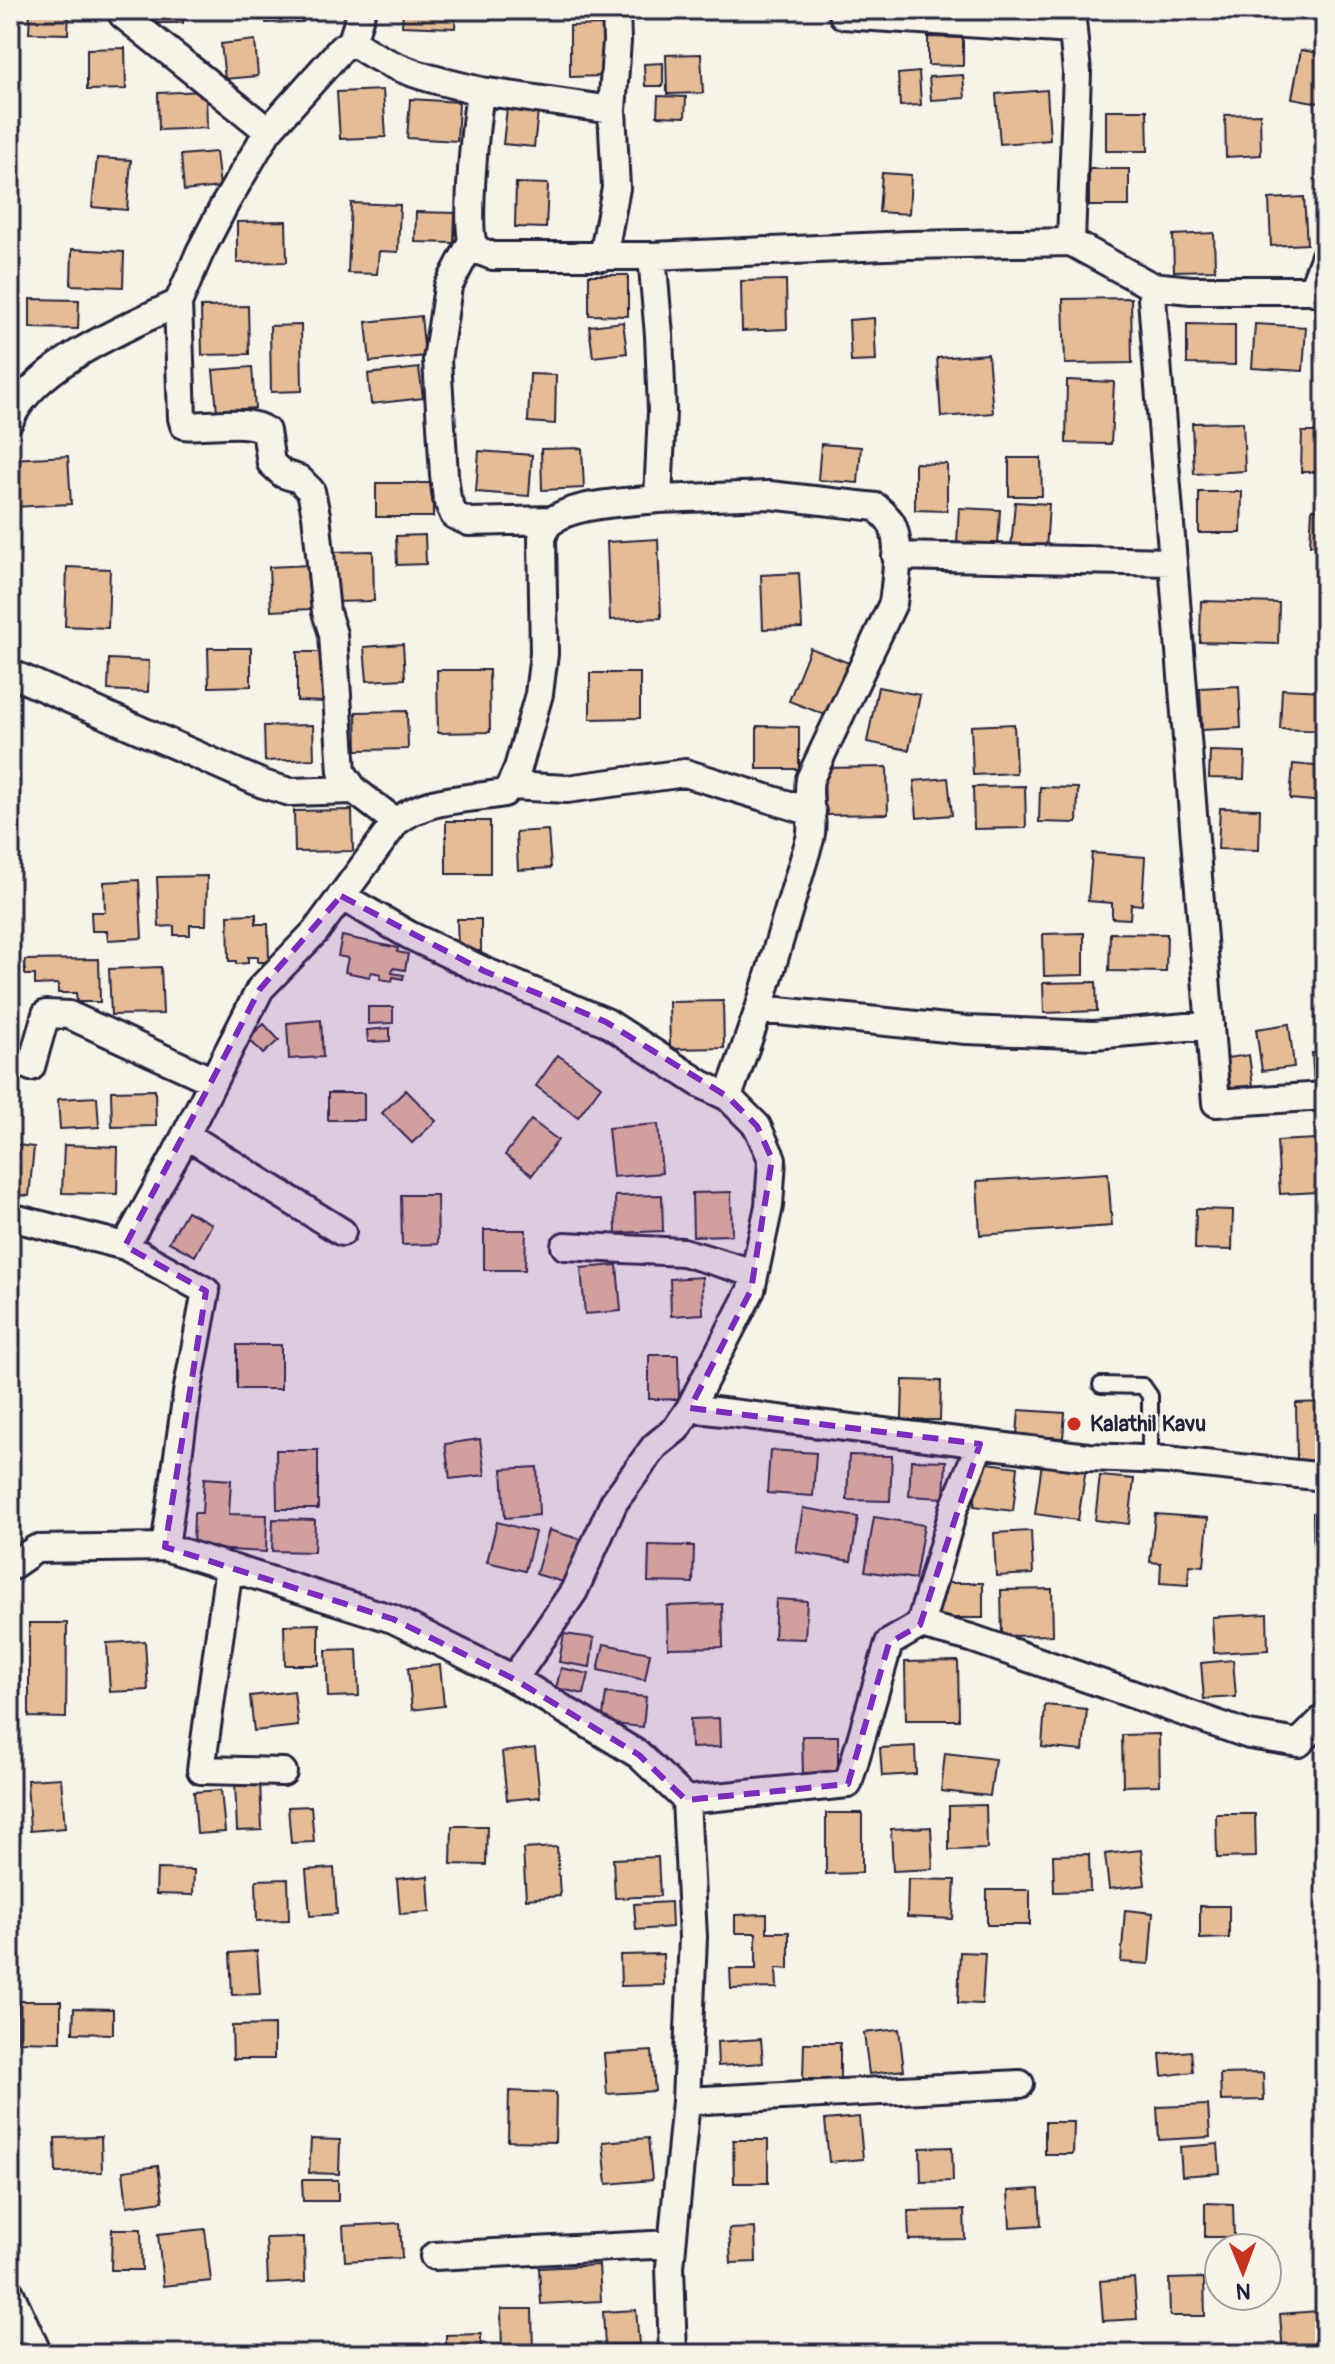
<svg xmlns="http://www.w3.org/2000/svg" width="1335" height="2364" font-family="Pangolin,sans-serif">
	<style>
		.building { fill: #e6bc96; stroke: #22223b; stroke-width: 2 }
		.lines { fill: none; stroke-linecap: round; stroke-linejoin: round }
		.lane-casing { stroke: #22223b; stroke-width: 20 }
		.street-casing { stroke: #22223b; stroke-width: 32 }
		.lane { stroke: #f7f3e8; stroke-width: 14 }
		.street { stroke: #f7f3e8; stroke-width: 26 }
		.marked { fill: #7b2cbf; fill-opacity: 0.2; stroke: #7b2cbf; stroke-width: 6; stroke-dasharray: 16 10; stroke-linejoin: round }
		.poi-dot { fill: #c8321e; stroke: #f7f3e8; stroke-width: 3 }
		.labels { text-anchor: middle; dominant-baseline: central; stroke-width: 6; stroke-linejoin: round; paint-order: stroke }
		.poi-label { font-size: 22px; font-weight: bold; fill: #22223b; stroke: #f7f3e8; text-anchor: start }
	</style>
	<rect width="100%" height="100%" fill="#f7f3e8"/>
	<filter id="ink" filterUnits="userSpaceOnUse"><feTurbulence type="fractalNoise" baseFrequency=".0125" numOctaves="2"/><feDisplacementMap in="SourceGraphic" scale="16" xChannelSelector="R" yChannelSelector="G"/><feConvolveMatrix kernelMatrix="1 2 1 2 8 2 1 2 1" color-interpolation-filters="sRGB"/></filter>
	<g filter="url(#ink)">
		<path class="building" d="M30 10H69L68 34 29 33Z
			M143 10H183V23H143Z
			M266 10H302L303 22 266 23Z
			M403 10H456L455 28 402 26Z
			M603 25 604 76 570 77V26Z
			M928 37 963 38V66L928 65Z
			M255 40 258 76 225 79 221 44Z
			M125 48 126 89 87 90V49Z
			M1301 50 1325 54V104L1292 98Z
			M701 54 703 93 667 94 666 55Z
			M663 63V86H645L644 64Z
			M919 72 921 105 900 106 898 74Z
			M963 75 965 98 931 100 929 77Z
			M383 90 386 137 340 139 337 92Z
			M1047 90 1050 140 1000 144 996 94Z
			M206 91 207 128 159 130 158 93Z
			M658 96 686 97 685 117 657 116Z
			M410 99 459 102 457 141 407 138Z
			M507 108 538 111 534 147 503 144Z
			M1106 110H1147L1148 151H1106Z
			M1260 114 1261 155 1226 157 1225 115Z
			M216 152 220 187 184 191 181 155Z
			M97 158 131 160 127 210 92 207Z
			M1089 169H1129V206H1089Z
			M882 173 911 175 909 214 879 212Z
			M516 183 548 184 546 228 515 227Z
			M1304 197 1307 244 1271 246 1269 199Z
			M351 203 400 205 398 252 379 251 377 274 348 273Z
			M416 212 455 213 454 243 415 242Z
			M286 221 287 262 237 263V222Z
			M1214 233 1215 270 1174 271 1173 235Z
			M72 249 124 252 123 287 71 285Z
			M589 275H628V316L589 315Z
			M786 280 787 329 742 331 741 281Z
			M1131 298 1132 363 1065 364 1063 299Z
			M30 299 79 300 78 329 30 328Z
			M248 306 249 354 202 355 201 307Z
			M421 316 425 356 370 362 366 322Z
			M874 318 876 361 851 362 849 320Z
			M623 322 627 353 593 357 589 326Z
			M1187 324 1235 325V365L1187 364Z
			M1255 324 1306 327 1303 371 1252 368Z
			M301 325 302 391 271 392 270 326Z
			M988 354 993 413 941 417 937 358Z
			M252 367 255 408 217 411 213 370Z
			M419 368 423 398 371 404 368 374Z
			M530 374 556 375 555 424 528 422Z
			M1067 380 1114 382 1111 444 1066 443Z
			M1243 422 1245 471 1194 474 1192 423Z
			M1302 432H1325V472H1301Z
			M821 444 861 447 858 483 818 480Z
			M582 448 584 488 542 490 541 449Z
			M479 451 532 455 529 496 476 492Z
			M68 456 71 504 13 507 11 459Z
			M1009 458H1041L1042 496H1009Z
			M915 463 947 464V511L915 510Z
			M376 483H433V517H376Z
			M1199 492H1242L1241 533H1199Z
			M1015 502 1049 504 1046 552 1011 549Z
			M959 508 1000 510 998 545 957 543Z
			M1312 509 1325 510V545H1310Z
			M425 535 426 564 397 565 396 536Z
			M658 539 661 618 610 620 607 542Z
			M373 551 374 601 331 602 330 552Z
			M310 565 311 609 271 611 269 567Z
			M67 567 110 569 108 628 65 626Z
			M799 573 802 628 763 629 761 575Z
			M1201 601 1279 603 1278 644 1200 642Z
			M403 644 405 679 367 681 364 647Z
			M208 648H251V686L209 687Z
			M810 648 849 663 828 716 789 701Z
			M297 652H325V702L297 701Z
			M109 659 149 661 148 692 108 690Z
			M437 670H489L490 732 438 733Z
			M590 673H640V718L590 719Z
			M1239 686 1241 728 1202 730 1200 688Z
			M878 687 920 695 909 750 867 742Z
			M1282 689 1325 691V731L1280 729Z
			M407 711 408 749 357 750 356 712Z
			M1014 724 1016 773 973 775 971 726Z
			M313 725 314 759 265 761 264 726Z
			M757 726 799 727V769H757Z
			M1210 751 1245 752 1244 779 1209 778Z
			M1293 764 1325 767V802L1290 799Z
			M887 767 888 814 825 815 824 768Z
			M948 778 952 815 917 818 914 781Z
			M1025 786 1026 828 974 829 973 787Z
			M1040 787 1078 788 1077 823 1039 822Z
			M1220 808 1260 809 1259 850 1218 849Z
			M352 810 353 851 295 852 294 811Z
			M446 821H490V874H446Z
			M548 830 551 868 518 870 516 832Z
			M1092 853 1145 857 1142 905 1131 904 1130 919 1112 918V903L1088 901Z
			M207 876 206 925H190V935H174V926L159 927 157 877Z
			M139 880 142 938 108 940 107 931H92L91 912H105L104 882Z
			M256 914V924H268L269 962H258V957H248V963L236 964V961H229L228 915Z
			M457 919H481V951H458Z
			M1084 933V975L1044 976 1043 934Z
			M1110 933 1167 934 1166 972 1109 971Z
			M342 936 398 948 397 952 408 954 405 970 393 968 392 973 404 975 403 979 393 977 392 981 380 979 381 974 371 972 370 977 345 972 348 958 338 956Z
			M99 959 100 1002H77L76 993H58V984L35 985V975H25V960Z
			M161 967 163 1014 111 1015 109 969Z
			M1096 982 1097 1011 1044 1013 1043 983Z
			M723 1001 724 1048 670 1049 669 1002Z
			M368 1007H393V1023L368 1024Z
			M321 1020 323 1057 289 1059 287 1023Z
			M264 1024 279 1040 263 1054 248 1038Z
			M1289 1024 1294 1067 1262 1071 1256 1029Z
			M390 1028V1041L368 1042 367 1030Z
			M1312 1053H1325V1084L1314 1085Z
			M558 1055 601 1086 578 1117 536 1086Z
			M1249 1055 1254 1094 1232 1097 1226 1058Z
			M155 1090 156 1126 112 1127 111 1091Z
			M406 1090 436 1121 412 1143 382 1113Z
			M328 1093H364V1120H328Z
			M97 1097 99 1127 60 1129 58 1099Z
			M531 1120 558 1140 532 1175 505 1155Z
			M658 1124 662 1173 613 1177 608 1128Z
			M1316 1139 1319 1192 1280 1194 1277 1141Z
			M10 1144 34 1147 29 1196 10 1194Z
			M64 1145 118 1147 117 1194 62 1193Z
			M1108 1173 1112 1226 980 1235 977 1181Z
			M731 1192 732 1235 693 1236 692 1193Z
			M401 1195H437L438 1244 402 1245Z
			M662 1195 663 1231 616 1233 615 1196Z
			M1196 1209 1233 1210 1232 1250 1195 1249Z
			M187 1211 212 1224 195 1256 169 1242Z
			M484 1230H526L525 1270H484Z
			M617 1265 621 1311 585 1314 581 1268Z
			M702 1277 703 1314 671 1316 670 1279Z
			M237 1345H281V1389H237Z
			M649 1355H678L679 1399H649Z
			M903 1380 941 1381 940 1420H902Z
			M1325 1402V1461L1297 1462 1296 1403Z
			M1019 1410 1065 1413 1063 1438 1017 1435Z
			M480 1439 485 1475 450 1479 445 1444Z
			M276 1450H318V1509H277Z
			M770 1450 816 1453 813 1496 767 1493Z
			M849 1455 892 1456 890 1501 847 1500Z
			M911 1460 946 1461 944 1498 909 1496Z
			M980 1462 1018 1467 1013 1511 974 1506Z
			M1042 1462 1086 1468 1078 1520 1035 1514Z
			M537 1467 539 1515 505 1518 502 1469Z
			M1100 1476 1134 1479 1129 1524 1095 1520Z
			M204 1478 231 1480 229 1514 267 1515 266 1552 193 1548 194 1513H202Z
			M803 1508 858 1517 851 1561 796 1552Z
			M1313 1513H1325V1568H1314Z
			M1155 1514 1208 1518 1204 1566 1190 1565 1188 1585 1160 1583 1161 1563 1150 1562Z
			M874 1517 924 1525 915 1579 865 1571Z
			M273 1519 315 1520 314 1552 272 1551Z
			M497 1522 535 1532 525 1571 487 1562Z
			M549 1530 586 1541 573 1585 536 1574Z
			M1031 1531 1033 1574 996 1576 994 1533Z
			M649 1545 694 1546 693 1583 648 1582Z
			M938 1583H983V1618H938Z
			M1052 1589 1053 1635 1002 1636 1001 1590Z
			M776 1599 807 1601 805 1639 774 1638Z
			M722 1604 723 1647 668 1648 667 1606Z
			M1267 1614 1268 1650 1214 1653 1212 1617Z
			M29 1623H67L66 1718 29 1717Z
			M319 1624V1665H285L284 1625Z
			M564 1634 594 1638 590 1667 559 1662Z
			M145 1641 148 1690 110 1692 107 1643Z
			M604 1644 650 1653 645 1680 598 1670Z
			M357 1649 359 1696 328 1697 326 1650Z
			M1233 1660 1236 1697 1204 1699 1201 1663Z
			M958 1661 959 1720H906L905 1662Z
			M440 1665 444 1706 412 1710 408 1668Z
			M561 1668 589 1674 584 1694 556 1688Z
			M294 1691 298 1726 254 1731 250 1696Z
			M606 1693 646 1697 643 1727 602 1723Z
			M1045 1705 1087 1709 1083 1751 1042 1747Z
			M719 1718 720 1747 691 1748 690 1719Z
			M1159 1734 1160 1785 1123 1786 1122 1735Z
			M802 1736H838V1774H803Z
			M915 1746 916 1774 882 1776 880 1748Z
			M535 1748 540 1797 507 1800 502 1752Z
			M945 1753 995 1759 990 1796 941 1791Z
			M61 1778 65 1828 30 1831 27 1780Z
			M235 1780H260L262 1830 237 1831Z
			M221 1790 225 1832 197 1834 194 1792Z
			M986 1805 987 1849 949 1850V1806Z
			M311 1806 314 1842 291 1843 288 1807Z
			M826 1813H862V1873L826 1874Z
			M1216 1814H1255L1256 1857 1217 1858Z
			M452 1826H487L486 1865 451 1864Z
			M931 1827 933 1869 893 1871 891 1829Z
			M557 1847 560 1896 526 1899 523 1849Z
			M1141 1850 1145 1885 1109 1889 1105 1854Z
			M1089 1854 1090 1891 1054 1892 1053 1855Z
			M658 1857 660 1896 615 1898 613 1859Z
			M334 1868 337 1914 310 1916 306 1870Z
			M157 1869 194 1870 193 1895 156 1894Z
			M428 1876 430 1912 400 1914 397 1879Z
			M288 1879 289 1920 257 1921 256 1880Z
			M908 1879 955 1880 953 1919 907 1917Z
			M987 1890H1030V1925H987Z
			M671 1902 672 1927 636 1930 634 1904Z
			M1200 1906H1229V1938L1200 1939Z
			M1125 1910 1153 1913 1149 1964 1121 1962Z
			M767 1914V1932H789V1969L776 1968 777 1988 731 1989 730 1969H756V1933H735V1915Z
			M257 1951 260 1994 232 1995 230 1953Z
			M960 1952 985 1953 982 2004 958 2003Z
			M663 1954 664 1985 621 1986 620 1955Z
			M18 2001H61V2042L18 2041Z
			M74 2008 113 2009V2034L73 2033Z
			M274 2025V2059H233L232 2026Z
			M899 2029 904 2070 869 2074 864 2033Z
			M761 2039 763 2063 718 2066 717 2042Z
			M804 2043H840V2079H803Z
			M652 2051 655 2091 607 2094 604 2054Z
			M1191 2051 1193 2072 1162 2076 1160 2054Z
			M1263 2073 1264 2100 1221 2101 1220 2074Z
			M509 2091 556 2093 555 2142 508 2141Z
			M1208 2105 1210 2137 1159 2140 1157 2107Z
			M859 2117 863 2159 829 2162 825 2120Z
			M1045 2122H1074L1073 2154H1045Z
			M101 2137 102 2172 56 2173 55 2138Z
			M648 2138 652 2180 607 2184 603 2142Z
			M311 2139 340 2140 339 2174 309 2173Z
			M733 2140H768V2183H734Z
			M1218 2144 1220 2173 1182 2176 1180 2147Z
			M952 2147 953 2181 921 2182 920 2148Z
			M158 2166 163 2201 127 2206 123 2171Z
			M302 2180H338V2201H303Z
			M1039 2189 1041 2225 1010 2227 1008 2191Z
			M1205 2203 1233 2204 1234 2237H1205Z
			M964 2210 965 2239 909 2240 908 2211Z
			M400 2223 402 2258 345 2261 343 2226Z
			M755 2228 756 2262 731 2263 729 2229Z
			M112 2229H141L142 2270H111Z
			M205 2229 211 2281 163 2286 158 2234Z
			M304 2237 305 2282 268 2284 266 2238Z
			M599 2265 601 2301 541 2304 539 2268Z
			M1134 2278 1137 2319 1103 2321 1100 2281Z
			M1204 2278 1205 2316H1170L1169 2279Z
			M501 2309H532L533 2354H502Z
			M636 2310 639 2344 605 2346 603 2312Z
			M1318 2311 1321 2354H1283L1280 2314Z
			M481 2334V2354H446V2335Z"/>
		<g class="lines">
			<defs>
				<path id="lane" d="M1101 1385 1143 1386 1150 1396V1459"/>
				<path id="street" d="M126 10 123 15 268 131
					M362 10 352 41 342 48 268 131 225 204 200 252 178 303 182 418 184 425C208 428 246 417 266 431L271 463 283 474 299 479 311 491 316 515 326 612 333 634 342 772 354 790 396 822
					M1071 10 1077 72 1071 242
					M843 15 1073 30
					M481 91 612 110 617 41 616 10
					M472 241 448 287 437 360 444 475 447 499 454 515 469 522 554 520
					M652 256 909 245 1071 242 1151 286 1191 290H1312L1325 296
					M603 257 616 188 612 110
					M1151 286 1216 1103 1325 1096
					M1312 290 1325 256
					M10 420C35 364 125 328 178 303
					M658 499 769 495 876 507C881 511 886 516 890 521 902 540 896 581 893 603L810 779C806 800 815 818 810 839L759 1009 728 1097
					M896 556 1172 562
					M10 673 263 784 290 792 354 790
					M510 786 567 789 685 773 812 812
					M341 896 409 935 484 971 606 1022 701 1084 728 1097 757 1126 772 1159 769 1206 751 1290 690 1408 676 1429 655 1446 614 1502 574 1591 514 1679
					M759 1009 966 1030 1094 1035 1210 1025
					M31 1067 46 1014 69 1015 213 1081
					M186 1135 342 1232
					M10 1217 125 1246 176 1154 260 989 315 932 396 822C427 797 466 800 504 793L510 786 518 768 539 694 544 654 542 538C544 535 545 528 547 526 564 503 632 502 658 499L662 411 659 335 652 256H493C485 253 477 252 473 243 465 226 476 112 481 91 437 81 389 70 352 41
					M125 1246 206 1291 187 1393 165 1547
					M565 1246 683 1252 754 1273
					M690 1408 1088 1457 1167 1460 1325 1477
					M10 1567 36 1549 165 1547 393 1619 514 1679 639 1755 686 1800 693 1937 686 2101 670 2267 673 2354
					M229 1567 201 1770 283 1772
					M920 1625 954 1508 980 1444
					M686 1800 848 1784 889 1643 920 1625 971 1638 1249 1735 1299 1743 1325 1717
					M686 2101 1020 2084
					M434 2256 672 2244
					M10 2293 38 2354"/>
			</defs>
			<use href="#lane" class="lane-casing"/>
			<use href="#street" class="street-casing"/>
			<use href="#lane" class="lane"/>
			<use href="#street" class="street"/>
		</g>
	</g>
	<path class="marked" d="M341 896 484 971 606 1022 728 1097 757 1126 772 1159 751 1290 690 1408 980 1444 920 1625 889 1643 848 1784 686 1800 639 1755 514 1679 393 1619 165 1547 206 1291 125 1246 260 989Z"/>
	<circle class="poi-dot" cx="1074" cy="1424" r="8"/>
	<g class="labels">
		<g class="poi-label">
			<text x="1090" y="1424">Kalathil Kavu</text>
		</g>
	</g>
	<rect width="1335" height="2364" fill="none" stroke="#f7f3e8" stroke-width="40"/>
	<rect x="20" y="20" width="1295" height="2324" fill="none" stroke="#22223b" stroke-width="3" filter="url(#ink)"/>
	<g transform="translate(1243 2272) rotate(179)"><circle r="38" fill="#f7f3e8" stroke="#a29fa3" stroke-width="2"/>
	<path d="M0-6L14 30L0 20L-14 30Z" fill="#c8321e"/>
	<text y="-12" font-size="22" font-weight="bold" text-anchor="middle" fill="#22223b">N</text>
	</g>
</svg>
